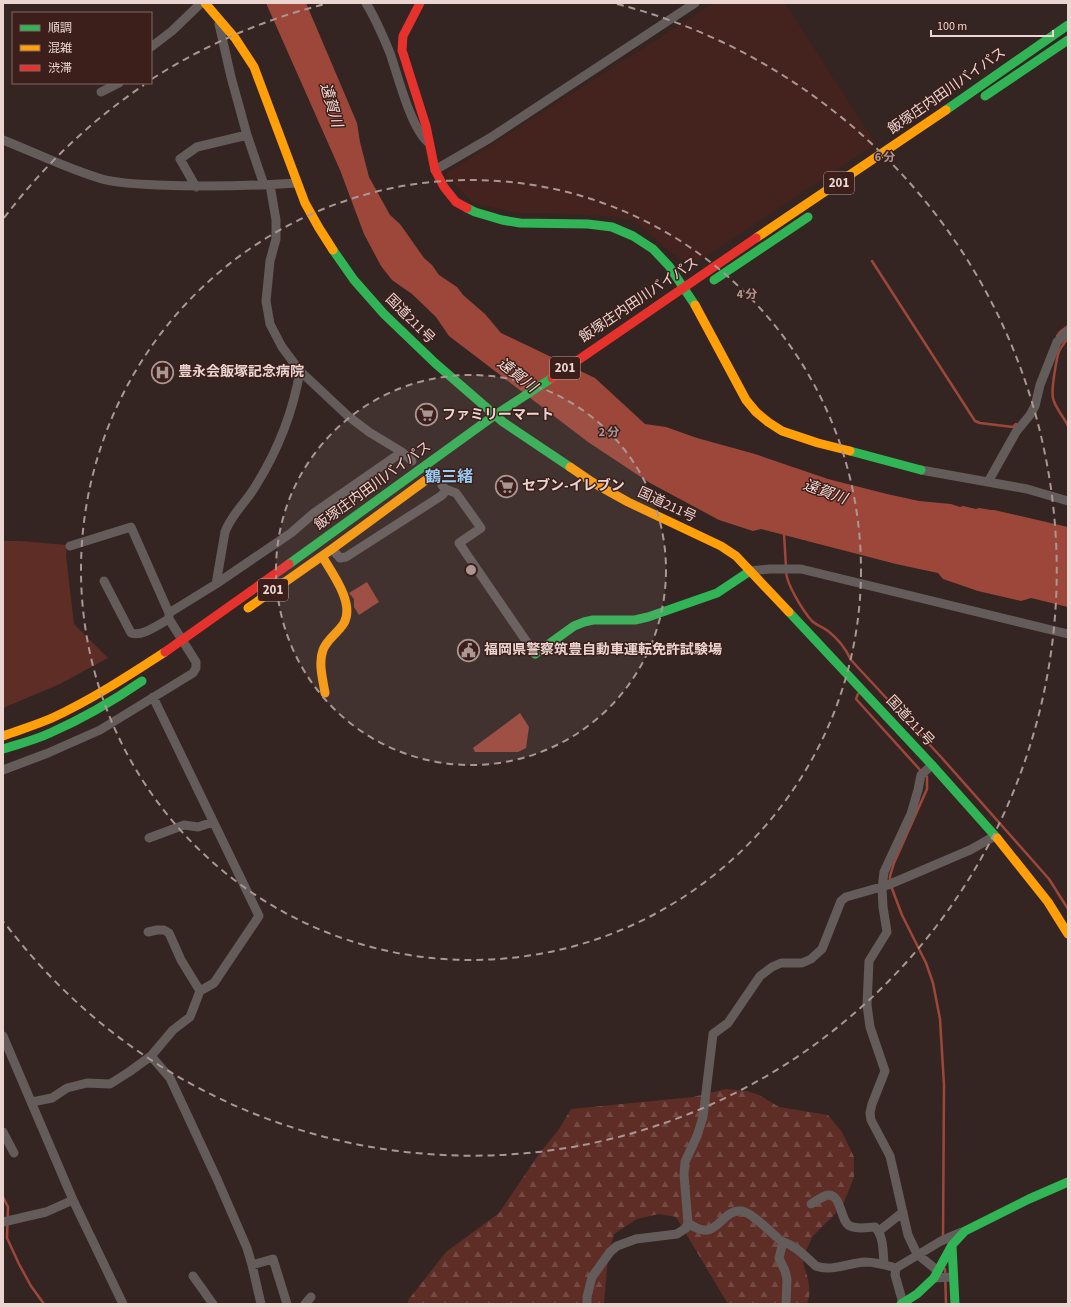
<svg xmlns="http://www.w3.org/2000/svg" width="1071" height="1307" font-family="'Source Sans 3','Noto Sans JP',sans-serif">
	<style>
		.built { fill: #44221d }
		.forest { fill: url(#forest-firs) }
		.green { fill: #5d2d26 }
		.water { fill: #9d473b }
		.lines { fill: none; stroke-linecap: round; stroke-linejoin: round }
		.stream { stroke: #9d473b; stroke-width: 2.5 }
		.street { stroke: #645c5a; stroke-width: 9 }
		.fast { stroke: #30b455; stroke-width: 9 }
		.slow { stroke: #ff9f0a; stroke-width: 9 }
		.jam { stroke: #e5322d; stroke-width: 9 }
		.ring { fill: none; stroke: #aa9794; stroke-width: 2; stroke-dasharray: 7 5 }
		.labels { text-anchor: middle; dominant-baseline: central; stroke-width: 3; stroke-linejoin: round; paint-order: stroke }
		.shield { fill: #3c1f1a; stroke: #b69e9a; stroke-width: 1 }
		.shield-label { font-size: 13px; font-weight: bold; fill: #ead5d1 }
		.street-label { font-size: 14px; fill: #ead5d1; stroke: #3c1f1a }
		.poi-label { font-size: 14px; font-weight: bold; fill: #ead5d1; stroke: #3c1f1a; text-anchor: start }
		.water-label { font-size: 15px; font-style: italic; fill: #f3d8d3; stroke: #3c1f1a }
		.quarter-label { font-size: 16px; font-weight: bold; fill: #95cdf4; stroke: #3c1f1a }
		.centre { fill: #aa9794; stroke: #3c1f1a; stroke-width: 2 }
		.ring-label { font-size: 12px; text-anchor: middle; font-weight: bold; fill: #aa9794; stroke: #3c1f1a; stroke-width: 3; stroke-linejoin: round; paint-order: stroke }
	</style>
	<defs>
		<pattern id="forest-firs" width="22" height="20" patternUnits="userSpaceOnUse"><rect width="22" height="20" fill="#5d2d26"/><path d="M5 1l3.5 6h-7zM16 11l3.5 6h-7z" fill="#744b44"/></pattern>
	</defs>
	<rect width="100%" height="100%" fill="#342522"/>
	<path class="built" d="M714 3H785L876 144 699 261 679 259 635 221 614 217 554 213H516L473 203 445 174Z"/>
	<path class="forest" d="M726 1089 747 1091 759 1095 779 1107 828 1115 842 1132 854 1157V1177L842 1207 813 1236 802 1259C806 1273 813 1289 807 1304H728L676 1217 659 1214 637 1219 614 1234 608 1257 604 1304H407L409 1299 446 1252 499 1213 539 1154 559 1129 571 1109 693 1097Z"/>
	<path class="green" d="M3 541H20L67 545 66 556 74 624 108 658 60 684 3 708Z
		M787 1248 790 1249 804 1260 797 1272 789 1268 782 1254Z"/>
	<path class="water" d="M266 3H306L357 123 360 142 369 177 390 215 400 224 424 258 432 265 439 275 457 287 463 295 485 314 501 333 595 378 645 424 666 427 697 438 755 454 828 479 887 494 919 501 951 504 960 507 963 506 976 509 979 508 991 510H994L1068 527V607L1031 598 1021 601 978 591 943 579 938 573 896 564 761 529 753 531 719 520 650 483 588 442 449 336 436 317 412 294 392 280 381 266 364 234 340 170Z
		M367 582 379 602 359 615 354 607V599L349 593Z
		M520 713 529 727 526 748 518 752H475L473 748Z"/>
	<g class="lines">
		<path class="stream" d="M872 261 975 421 980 423 1013 427 1016 424
			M1057 336 1060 332 1068 326
			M1068 338C1064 343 1060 348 1058 354 1056 363 1051 390 1053 398 1055 408 1064 417 1068 426
			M784 534 786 567
			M786 572C787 585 803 611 812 621 816 625 823 627 828 631 837 638 846 649 851 660L941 757 1049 879 1068 909
			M858 694 856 699 921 771
			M890 881V876L894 863 927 789V777L925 775
			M891 886 902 915 926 963 933 983 940 1019 944 1085 943 1238
			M3 1197 8 1207 7 1238 19 1264 31 1286 44 1304
			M945 1269 946 1304"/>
		<path class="street" d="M366 3C376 19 383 36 390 53 398 76 411 129 429 143
			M151 47 172 31 201 3
			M101 92 119 83
			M247 135 264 185
			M3 140C36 153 68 169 102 179 120 184 139 184 157 185 204 187 250 186 297 183
			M435 170 490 138 695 3
			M270 185 276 220V239L270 261 266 301 270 324 282 347 300 371 348 416 369 432 402 452 412 461
			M196 187 180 159 197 147 247 135 231 77 219 24
			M921 470 1027 489 1068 501
			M988 482 1016 432 1030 415 1035 406 1040 385 1057 342 1068 331
			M442 485 445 489 456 493 481 528 459 543 535 654
			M332 549 340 558 346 557 441 496 444 493 445 489
			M750 571 770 569H801L1068 634
			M104 581 131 633C143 637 159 624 169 619
			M216 584 225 532C231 515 246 502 255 487 277 452 293 412 300 371
			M169 613 216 584 291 533 314 513 402 452
			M932 765 921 775 918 790 911 814 884 872 882 888 883 907 887 932 869 961 867 1005 870 1027 885 1071 872 1104 870 1113 871 1120 890 1156 908 1235 917 1254 938 1271
			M3 770 48 753 100 730 193 673 196 668V662L169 619V613L131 527 70 546
			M149 838 184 825 198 827 213 822
			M148 932 157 930H164L169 933 181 960 200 991
			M3 1036 73 1200 123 1304
			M151 1056 170 1078 217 1179 247 1248 252 1265 261 1304
			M32 1102 52 1098 67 1088 87 1083 110 1084 129 1072 151 1056 173 1030 190 1017 200 991 214 983 259 916 153 697
			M3 1132 14 1153
			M811 1204C816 1201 823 1196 828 1195 842 1194 840 1222 850 1226 858 1230 868 1227 875 1227 884 1236 883 1253 884 1264
			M3 1222 46 1212 73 1200
			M688 1223C719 1245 718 1209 742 1211 751 1212 773 1234 781 1241 784 1243 789 1243 792 1246 801 1251 808 1259 816 1266 831 1272 849 1263 865 1262 876 1262 886 1265 896 1268L941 1241 962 1232
			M879 1231 903 1212
			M783 1242 779 1258 785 1271 787 1279 786 1304
			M252 1265 273 1259 287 1304
			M896 1268 895 1275 903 1303
			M193 1276 213 1304
			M934 1278 953 1277
			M305 1304 311 1297
			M587 1304V1297L592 1277 610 1252 617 1246 636 1239 677 1234 686 1228 688 1223 684 1175 685 1162 697 1136 703 1117 713 1034 728 1023 760 976 772 967 781 963H802L811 959 822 949 841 901 846 897 888 885 970 850 995 836"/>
		<path class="fast" d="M985 96 1068 40
			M946 110 1068 25
			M467 208 475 212 502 220 520 223 588 224 612 227 633 236 653 249 669 266 695 305
			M333 250 354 280 384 314 435 363 503 422 570 467
			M714 280 808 217
			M850 451 921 470
			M289 564 495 415 552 378
			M789 612 932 765 997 838
			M535 654 574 626 584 622 593 620H635L648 617 717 593 750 571
			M3 749C19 744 35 740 50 733 82 719 113 701 142 681
			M952 1246 955 1304
			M901 1304 917 1294 934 1278 952 1245 965 1231 1029 1199 1068 1182"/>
		<path class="slow" d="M205 3 235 38 254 67 305 203 319 228 333 250
			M756 238 946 110
			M695 305 746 400 756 412 768 422 782 431 818 443 850 451
			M570 467 592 482 628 502 721 546 736 556 789 612
			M322 556C332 573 355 603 344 623 338 633 327 639 323 650 318 663 323 680 325 693
			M248 608 332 549 426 480
			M3 736C19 730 36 725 52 718 91 700 128 676 165 652
			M997 838 1048 902 1068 934"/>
		<path class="jam" d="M420 3 403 36 402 50 426 126 435 170 444 187 456 202 467 208
			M552 378 756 238
			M165 652 289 564"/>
	</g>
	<circle cx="471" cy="570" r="195" fill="#aa9794" fill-opacity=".12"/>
	<g class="ring">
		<circle cx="471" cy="570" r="195"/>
		<circle cx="471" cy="570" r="390"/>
		<path d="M4 218A585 585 0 0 1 144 85M152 79A585 585 0 0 1 325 4M617 4A585 585 0 1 1 4 922"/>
	</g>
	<defs>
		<symbol id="hospital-ring" viewBox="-11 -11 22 22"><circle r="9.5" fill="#3c1f1a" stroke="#aa9794" stroke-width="1.5"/><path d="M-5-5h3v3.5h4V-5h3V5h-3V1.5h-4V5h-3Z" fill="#aa9794"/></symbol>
		<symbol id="supermarket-ring" viewBox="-11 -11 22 22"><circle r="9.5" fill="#3c1f1a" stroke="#aa9794" stroke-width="1.5"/><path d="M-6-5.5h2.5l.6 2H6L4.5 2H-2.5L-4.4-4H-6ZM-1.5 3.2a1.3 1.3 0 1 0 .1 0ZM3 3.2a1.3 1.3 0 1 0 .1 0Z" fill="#aa9794"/></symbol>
		<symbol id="civic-ring" viewBox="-11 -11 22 22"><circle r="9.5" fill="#3c1f1a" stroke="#aa9794" stroke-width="1.5"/><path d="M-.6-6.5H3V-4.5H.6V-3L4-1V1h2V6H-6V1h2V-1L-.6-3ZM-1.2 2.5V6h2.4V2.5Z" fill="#aa9794"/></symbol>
	</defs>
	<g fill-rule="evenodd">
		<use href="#hospital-ring" x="150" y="360" width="25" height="25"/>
		<use href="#supermarket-ring" x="414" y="402" width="25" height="25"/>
		<use href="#supermarket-ring" x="494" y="474" width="25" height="25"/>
		<use href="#civic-ring" x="456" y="638" width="25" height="25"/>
	</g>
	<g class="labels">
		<g class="shield">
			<rect x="824" y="172" width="30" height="22" rx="3"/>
			<rect x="550" y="357" width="30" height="22" rx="3"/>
			<rect x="258" y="579" width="30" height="22" rx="3"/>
		</g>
		<g class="shield-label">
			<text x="839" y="183">201</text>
			<text x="565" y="368">201</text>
			<text x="273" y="590">201</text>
		</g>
		<g class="street-label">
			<text transform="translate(947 91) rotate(-35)">飯塚庄内田川バイパス</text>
			<text transform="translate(639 300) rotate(-34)">飯塚庄内田川バイパス</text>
			<text transform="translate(410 319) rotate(45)">国道211号</text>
			<text transform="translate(373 486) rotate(-36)">飯塚庄内田川バイパス</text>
			<text transform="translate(667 505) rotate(25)">国道211号</text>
			<text transform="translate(910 721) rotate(47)">国道211号</text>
		</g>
		<g class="poi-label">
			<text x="178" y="372">豊永会飯塚記念病院</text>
			<text x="442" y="415">ファミリーマート</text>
			<text x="522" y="486">セブン-イレブン</text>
			<text x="484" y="650">福岡県警察筑豊自動車運転免許試験場</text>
		</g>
		<g class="water-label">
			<text transform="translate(331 105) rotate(74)">遠賀川</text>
			<text transform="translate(517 375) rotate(38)">遠賀川</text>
			<text transform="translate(825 492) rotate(20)">遠賀川</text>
		</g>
		<g class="quarter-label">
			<text x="449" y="477">鶴三緒</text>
		</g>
	</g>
	<circle cx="471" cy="570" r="6" class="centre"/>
	<g class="ring-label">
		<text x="885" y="161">6 分</text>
		<text x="747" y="298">4 分</text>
		<text x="609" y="436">2 分</text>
	</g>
	<rect width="1071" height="1307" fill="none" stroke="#ead5d1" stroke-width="8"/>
	<rect x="12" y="12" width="140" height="72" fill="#3c1f1a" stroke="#826863"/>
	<rect x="20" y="25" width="20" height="6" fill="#30b455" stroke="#826863"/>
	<text x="48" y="32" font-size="12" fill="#ead5d1">順調</text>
	<rect x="20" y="45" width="20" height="6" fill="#ff9f0a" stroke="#826863"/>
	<text x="48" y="52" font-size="12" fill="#ead5d1">混雑</text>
	<rect x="20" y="65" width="20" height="6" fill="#e5322d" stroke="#826863"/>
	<text x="48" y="72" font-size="12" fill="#ead5d1">渋滞</text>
	<path d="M931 30v6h122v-6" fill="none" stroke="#ead5d1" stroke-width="2"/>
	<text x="937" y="30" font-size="12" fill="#ead5d1" stroke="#3c1f1a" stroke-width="3" paint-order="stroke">100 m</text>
</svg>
